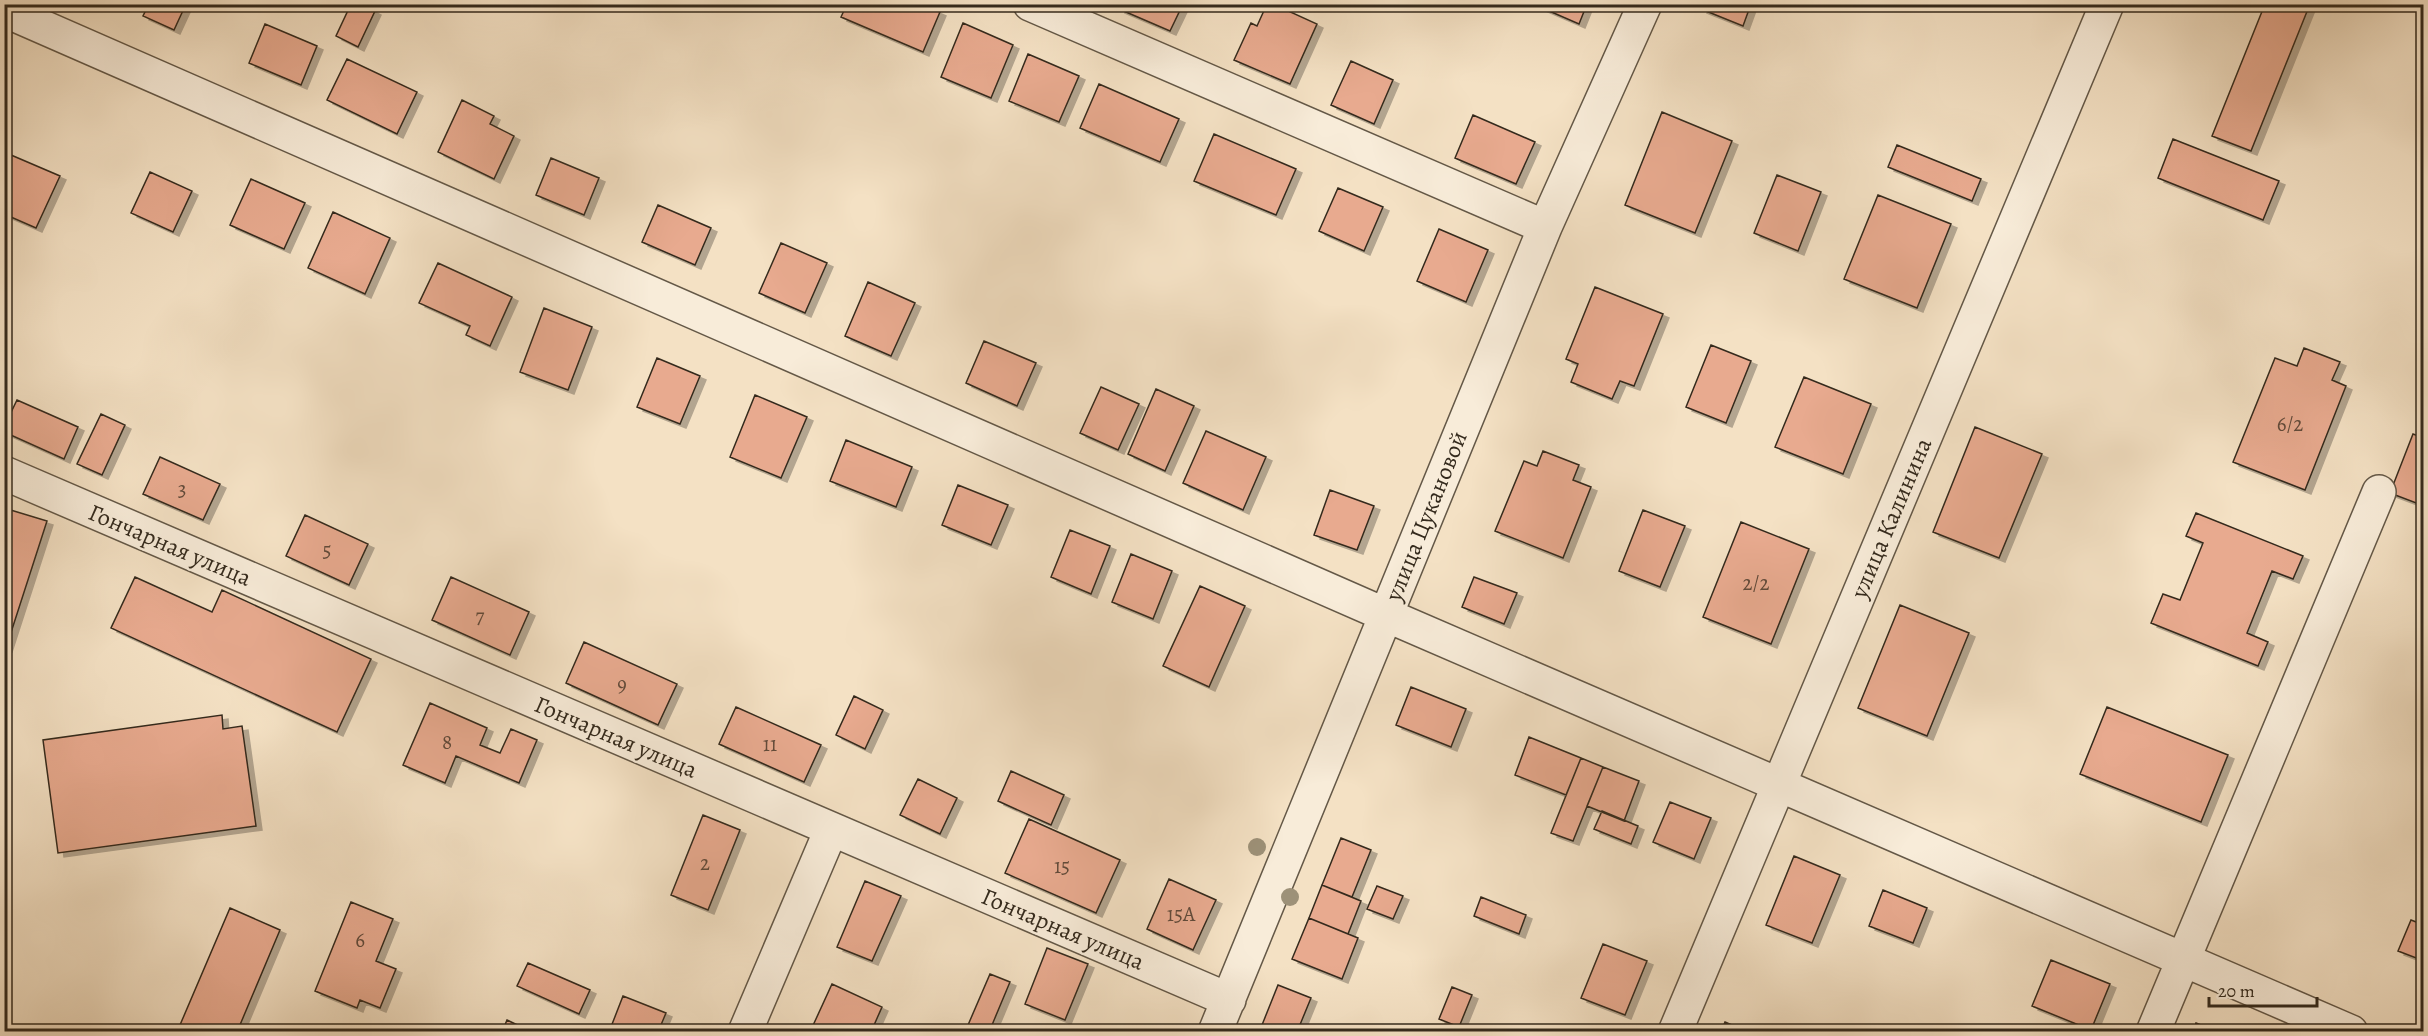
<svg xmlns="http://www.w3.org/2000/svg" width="2428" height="1036" font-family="Alegreya,serif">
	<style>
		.building { fill: #e8aa8f; stroke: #342a1d; stroke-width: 1.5; filter: url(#shadow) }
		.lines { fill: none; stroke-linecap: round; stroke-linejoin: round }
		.street-casing { stroke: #645847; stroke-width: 36 }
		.street { stroke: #f8ecd9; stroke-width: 33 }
		.tree { fill: #9d9178 }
		.labels { text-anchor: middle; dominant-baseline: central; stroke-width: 4.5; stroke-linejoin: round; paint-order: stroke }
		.number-label { font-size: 21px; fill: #614a3a }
		.street-label { font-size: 24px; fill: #342a1d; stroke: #f8ecd9 }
	</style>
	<defs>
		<filter id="shadow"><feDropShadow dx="6" dy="4" stdDeviation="0" flood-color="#0004"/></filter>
	</defs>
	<rect width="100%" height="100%" fill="#f4e1c4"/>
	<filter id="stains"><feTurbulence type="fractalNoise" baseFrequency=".00333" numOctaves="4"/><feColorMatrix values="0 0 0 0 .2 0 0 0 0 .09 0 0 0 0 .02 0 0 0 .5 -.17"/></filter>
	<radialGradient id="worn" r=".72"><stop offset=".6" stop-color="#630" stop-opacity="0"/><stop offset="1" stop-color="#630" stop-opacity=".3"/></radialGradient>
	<path class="building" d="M149 4H186L174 30 143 16Z
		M351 4H361L375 11 358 47 336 36Z
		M847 4H922L940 12 923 52 841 17Z
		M1121 4H1183L1170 31 1119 9Z
		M1267 4H1273L1317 24 1290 84 1234 60 1251 23 1257 26Z
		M1533 4H1587L1579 24Z
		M1703 4H1751L1743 26 1701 9Z
		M2265 4H2310L2251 151 2212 136Z
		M963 23 1013 45 991 98 941 77Z
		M265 24 317 46 301 85 249 63Z
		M1028 54 1079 76 1059 122 1009 101Z
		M347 59 417 92 397 134 327 100Z
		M1351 61 1393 80 1374 124 1331 105Z
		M1099 84 1179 119 1160 162 1080 128Z
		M462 100 494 116 490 124 514 136 494 179 438 152Z
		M1662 112 1732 141 1695 233 1625 205Z
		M1473 115 1535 142 1516 184 1455 158Z
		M1214 134 1296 169 1276 215 1194 181Z
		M2173 139 2279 181 2263 220 2158 178Z
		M1897 145 1981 179 1972 201 1888 167Z
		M4 152 60 176 36 228 4 214Z
		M551 158 599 178 584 215 536 195Z
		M150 172 192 191 173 232 131 213Z
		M1777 175 1821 192 1798 251 1754 233Z
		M251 179 305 203 284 249 230 225Z
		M1338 188 1383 207 1364 251 1319 231Z
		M1878 195 1951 224 1917 308 1844 279Z
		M658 205 711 228 695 265 642 242Z
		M333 212 390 238 365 294 308 268Z
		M1439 229 1488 250 1466 302 1417 281Z
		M781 243 827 263 805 313 759 293Z
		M438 263 512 297 490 346 466 335 470 326 419 303Z
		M868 282 915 303 891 356 845 336Z
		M1595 287 1663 314 1634 386 1620 381 1612 399 1571 382 1578 364 1566 359Z
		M544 308 592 327 568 390 520 372Z
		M984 341 1036 363 1017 406 966 383Z
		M1711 345 1751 361 1726 423 1686 407Z
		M2304 348 2340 362 2332 380 2346 386 2305 490 2233 462 2275 358 2297 366Z
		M657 358 700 376 680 424 637 407Z
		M1804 377 1871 404 1843 474 1775 447Z
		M1101 387 1139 404 1118 450 1080 433Z
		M1156 389 1194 406 1165 471 1128 454Z
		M755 395 807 417 781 478 730 457Z
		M17 400 78 427 64 459 4 432V427Z
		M101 414 125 425 102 475 77 464Z
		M1975 427 2042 454 1999 558 1933 532Z
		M1206 431 1266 457 1243 510 1183 483Z
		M2413 434 2424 438V506L2390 493Z
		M846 440 912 467 896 507 830 481Z
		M1543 451 1579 465 1573 480 1591 487 1563 558 1495 531 1524 461 1537 466Z
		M160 457 220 484 203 520 143 494Z
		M958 485 1008 505 991 545 942 525Z
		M1330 490 1374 506 1357 550 1314 535Z
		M4 508 47 521 6 648H4Z
		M1643 510 1685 526 1660 587 1619 571Z
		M2196 513 2303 556 2293 579 2272 571 2247 633 2268 642 2258 666 2151 623 2163 594 2180 600 2203 543 2186 536Z
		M305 515 368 544 349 585 286 556Z
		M1741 522 1809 549 1771 644 1703 617Z
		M1070 530 1110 546 1091 594 1051 577Z
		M1131 554 1172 571 1153 619 1112 602Z
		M135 577 212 612 222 590 371 659 337 732 111 628Z
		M451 577 529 612 510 655 432 620Z
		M1474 577 1517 593 1504 624 1462 607Z
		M1200 586 1245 606 1209 687 1163 666Z
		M1900 605 1969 633 1927 736 1858 708Z
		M584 642 677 684 658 725 566 683Z
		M1411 687 1466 709 1451 747 1396 725Z
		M854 696 883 710 865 749 836 735Z
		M430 703 487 728 480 745 500 753 511 729 537 740 519 783 456 756 445 783 403 765Z
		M736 707 821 745 804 782 719 744Z
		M2107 707 2228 755 2201 822 2080 774Z
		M222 715 223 729 242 726 256 826 58 853 43 740Z
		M1529 737 1581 758 1566 795 1515 775Z
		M1581 758 1603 767 1573 841 1551 833Z
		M1603 767 1639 781 1624 821 1587 806Z
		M1011 771 1064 795 1051 825 998 801Z
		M918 779 957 798 940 834 900 815Z
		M1670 802 1711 818 1694 859 1653 842Z
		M1602 811 1638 826 1631 844 1594 829Z
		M703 815 740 830 708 910 671 895Z
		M1029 819 1120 860 1096 913 1005 873Z
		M1341 838 1371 850 1352 897 1322 885Z
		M1794 856 1840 875 1812 943 1766 925Z
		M1169 879 1216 900 1193 950 1147 929Z
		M865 881 901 896 872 961 837 947Z
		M1322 885 1361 901 1348 934 1309 918Z
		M1377 886 1403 896 1393 919 1367 909Z
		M1883 890 1927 908 1913 943 1869 926Z
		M1481 897 1526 915 1519 934 1474 916Z
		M351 902 393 919 376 961 396 969 380 1008 360 1000 357 1008 315 991Z
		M230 908 280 930 237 1032H177Z
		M1309 918 1358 938 1342 979 1292 959Z
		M2411 920 2424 925V961L2398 951Z
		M1603 944 1647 961 1625 1015 1581 998Z
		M1047 948 1088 964 1065 1020 1025 1004Z
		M2051 960 2110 984 2091 1030 2032 1006Z
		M528 963 590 990 579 1014 517 986Z
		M990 974 1010 982 992 1025 1008 1032H965Z
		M832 984 882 1007 871 1032H810Z
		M1278 985 1311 998 1297 1032 1260 1030Z
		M1452 987 1472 995 1459 1027 1439 1019Z
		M623 996 666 1013 658 1032H609Z
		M507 1020 532 1032H502Z
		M1725 1022 1748 1032H1721Z
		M2196 1023 2218 1032H2193Z"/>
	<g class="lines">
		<defs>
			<path id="street" d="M1030 4 1545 227
				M4 10 1386 615 2351 1032
				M4 473 1229 1000
				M745 1032 831 830
				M1215 1032 1545 227 1645 4
				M1675 1032 2107 4
				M2153 1032 2379 492"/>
		</defs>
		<use href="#street" class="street-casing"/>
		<use href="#street" class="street"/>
	</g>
	<g class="tree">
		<circle cx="1257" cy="847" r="9"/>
		<circle cx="1290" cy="897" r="9"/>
	</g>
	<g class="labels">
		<g class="number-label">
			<text x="2290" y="424">6/2</text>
			<text x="182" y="489">3</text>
			<text x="327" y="550">5</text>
			<text x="1756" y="583">2/2</text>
			<text x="480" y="616">7</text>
			<text x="622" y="684">9</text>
			<text x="447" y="742">8</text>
			<text x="770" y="744">11</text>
			<text x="705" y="863">2</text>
			<text x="1062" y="866">15</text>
			<text x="1181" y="914">15А</text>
			<text x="360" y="940">6</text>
		</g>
		<g class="street-label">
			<text transform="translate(1426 516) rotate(-68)">улица Цукановой</text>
			<text transform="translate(1891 518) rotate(-67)">улица Калинина</text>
			<text transform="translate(170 545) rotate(23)">Гончарная улица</text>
			<text transform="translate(616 737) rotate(23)">Гончарная улица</text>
			<text transform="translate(1063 929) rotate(23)">Гончарная улица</text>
		</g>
	</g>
	<rect width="2428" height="1036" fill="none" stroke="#f4e1c4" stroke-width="24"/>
	<rect x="6" y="6" width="2416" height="1024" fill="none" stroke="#342a1d" stroke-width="3"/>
	<rect x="12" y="12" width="2404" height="1012" fill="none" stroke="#342a1d" stroke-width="1.5"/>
	<path d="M2209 997v9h108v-9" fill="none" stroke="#342a1d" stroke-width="3"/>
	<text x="2218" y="997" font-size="18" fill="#342a1d" stroke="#f8ecd9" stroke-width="4.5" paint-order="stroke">20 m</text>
	<rect width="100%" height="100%" filter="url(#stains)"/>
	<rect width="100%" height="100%" fill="url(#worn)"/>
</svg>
